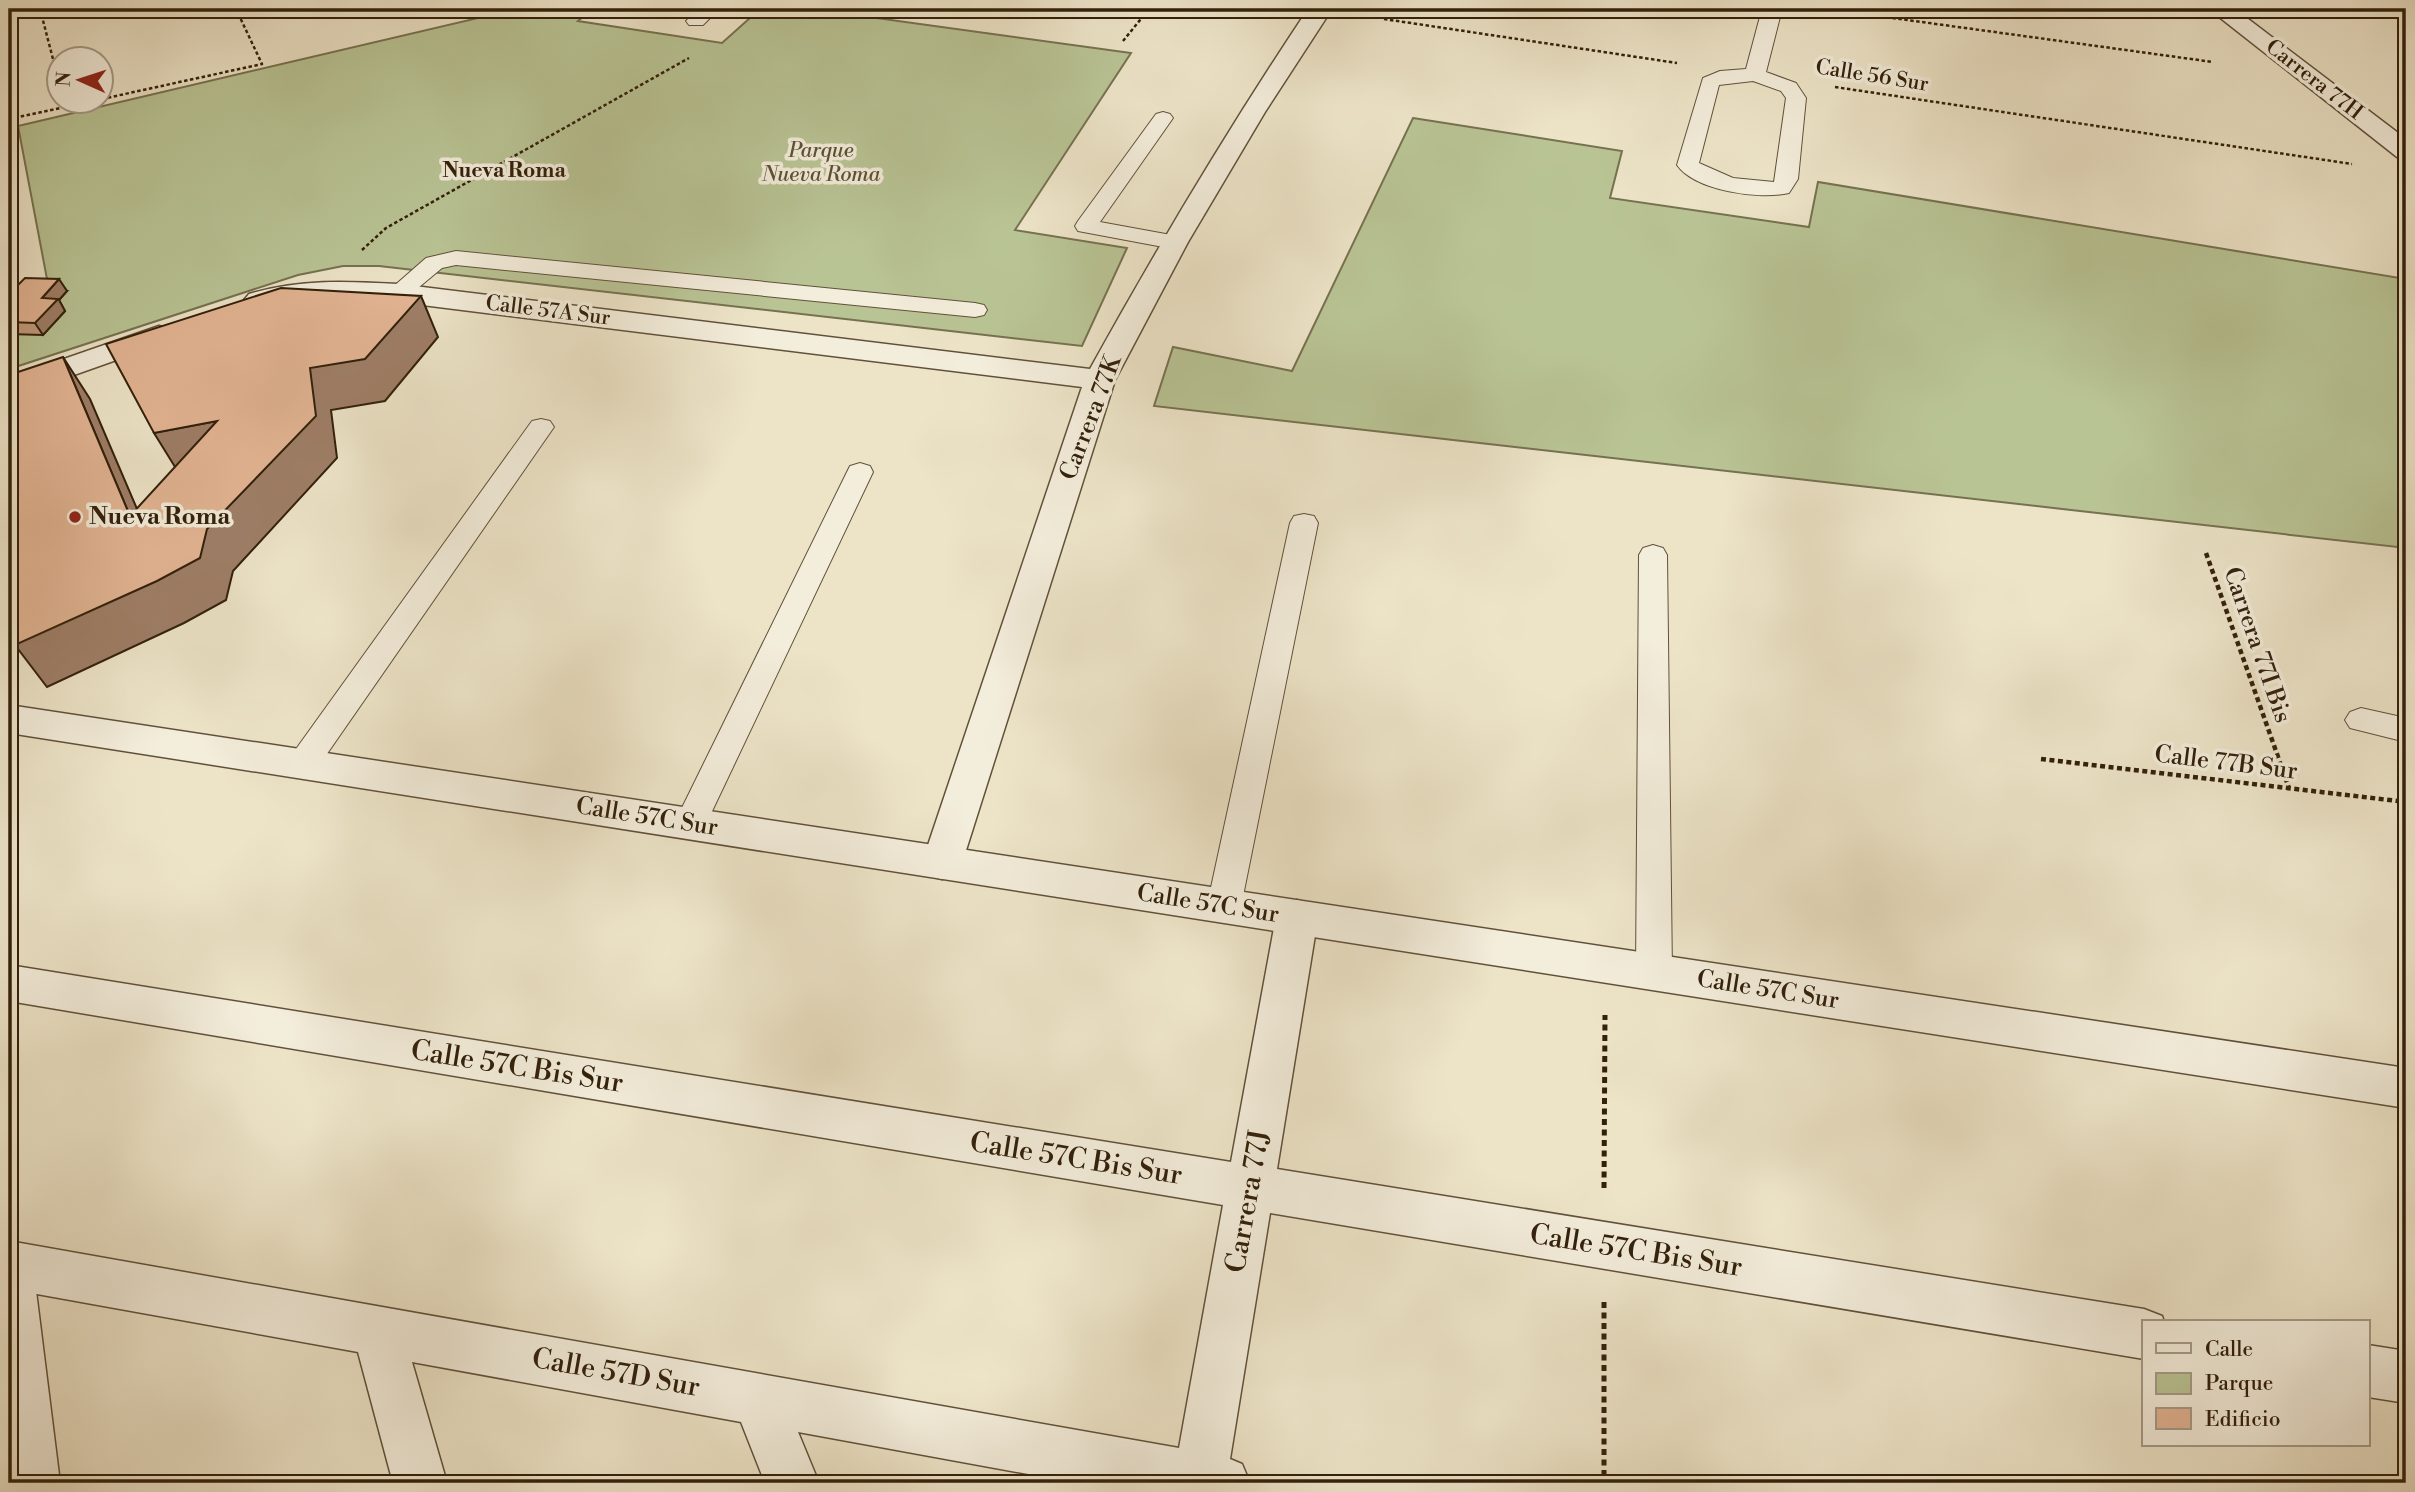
<svg xmlns="http://www.w3.org/2000/svg" width="2415" height="1492" font-family="'Libre Bodoni',serif">
	<style>
		.green { fill: #b9c495; stroke: #767250; stroke-width: 2 }
		.lines { fill: none; stroke-linecap: round; stroke-linejoin: round }
		.service-casing { stroke: #61513a; stroke-width: 2 }
		.minor-casing { stroke: #61513a; stroke-width: 3 }
		.tertiary-casing { stroke: #61513a; stroke-width: 3 }
		.path-far2 { stroke: #32200b; stroke-width: 2.5; stroke-dasharray: 3.5 2.5; stroke-linecap: butt }
		.path-far1 { stroke: #32200b; stroke-width: 4.5; stroke-dasharray: 5 3.5; stroke-linecap: butt }
		.path { stroke: #32200b; stroke-width: 5; stroke-dasharray: 6 4.5; stroke-linecap: butt }
		.service { fill: #f3eddb; fill-rule: evenodd }
		.minor { fill: #f3eddb; fill-rule: evenodd }
		.tertiary { fill: #f3eddb; fill-rule: evenodd }
		.wall { fill: #c29b7e; stroke: #32200b; stroke-width: 2 }
		.shaded-wall { fill: #9e7e67; stroke: #32200b; stroke-width: 2 }
		.building { fill: #e2b493; stroke: #32200b; stroke-width: 2 }
		.poi-dot { fill: #8f2418; stroke: #f3eddb; stroke-width: 2.5 }
		.labels { text-anchor: middle; dominant-baseline: central; stroke-width: 7; stroke-linejoin: round; paint-order: stroke }
		.far-street-label { font-size: 21px; fill: #32200b; stroke: #f3eddb }
		.far-park-label { font-size: 21px; font-style: italic; fill: #5a5134; stroke: #f3eddb }
		.far-neighbourhood-label { font-size: 21px; font-weight: bold; fill: #32200b; stroke: #f3eddb }
		.street-label { font-size: 24px; fill: #32200b; stroke: #f3eddb }
		.poi-label { font-size: 24px; font-weight: bold; fill: #32200b; stroke: #f3eddb; text-anchor: start }
		.near-street-label { font-size: 28px; fill: #32200b; stroke: #f3eddb }
	</style>
	<rect width="100%" height="100%" fill="#ede4c8"/>
	<filter id="stains"><feTurbulence type="fractalNoise" baseFrequency=".00286" numOctaves="4"/><feColorMatrix values="0 0 0 0 .2 0 0 0 0 .09 0 0 0 0 .02 0 0 0 .5 -.17"/></filter>
	<radialGradient id="worn" r=".72"><stop offset=".6" stop-color="#630" stop-opacity="0"/><stop offset="1" stop-color="#630" stop-opacity=".3"/></radialGradient>
	<path class="green" d="M516 9H592L578 21 722 43 760 9H811L1131 53 1015 230 1127 248 1082 346 379 266H343L298 275 9 369V290L47 279 18 126Z
		M1413 118 1622 151 1610 198 1809 227 1818 182 2406 279V548L1154 406 1173 347 1292 371Z"/>
	<g class="lines">
		<defs>
			<path id="service" d="M614 9H635L623 16 616 14Z
				M698 9H719L703 25H689L686 21Z
				M1762 9H1782L1766 72 1796 83 1806 98 1798 179 1789 193C1760 200 1695 191 1677 165L1703 78 1720 71 1746 69ZM1753 81 1781 91 1786 98 1774 182 1733 178 1699 163 1719 85Z
				M1163 112 1170 114 1173 118 1100 222 1182 237 1186 242 1182 247 1174 249 1078 231 1075 226 1078 221 1156 114Z
				M456 251 975 303 984 305 987 310 984 315 975 317 456 265 442 268 406 298H390L386 293 426 258Z
				M541 419 550 421 554 427 313 774 302 777 291 774 286 765 291 756 532 421Z
				M860 463 870 466 873 472 706 824 702 833 690 837 678 833 674 824 847 472 850 466Z
				M1304 514 1314 516 1318 523 1241 906 1236 916 1224 920 1212 916 1207 906 1290 523 1294 516Z
				M1653 545 1663 548 1667 555 1672 973 1666 984 1654 988 1642 984 1636 973 1639 555 1643 548Z
				M2361 708 2406 718V742L2350 728 2345 720 2350 712Z"/>
			<path id="minor" d="M1308 9H1332L1265 112 1188 242 1115 380 962 863 956 875 942 879 928 875 922 863 1082 387 398 302 328 298 293 300 259 309 249 306 244 300 249 294C299 279 346 281 398 284L1090 369C1158 246 1230 126 1308 9Z
				M159 326 170 329 174 335 170 341 9 398V378Z
				M1297 900 1312 905 1318 917 1277 1169 2144 1309 2162 1316 2164 1322H2144V1359L1270 1213 1230 1459 1242 1464 1250 1483H1077L798 1432 819 1483H765L741 1422 412 1362 447 1483H393L358 1352 9 1289V1241L1179 1448 1223 1205 9 1001V965L1231 1162 1276 917 1282 905Z
				M2368 1345 2406 1351V1403L2368 1397Z"/>
			<path id="tertiary" d="M2209 9H2235L2406 139V159L2397 157Z
				M9 705 2406 1068V1108L9 733Z
				M9 1251 26 1258 34 1275 60 1483H9Z"/>
		</defs>
		<use href="#service" class="service-casing"/>
		<use href="#minor" class="minor-casing"/>
		<use href="#tertiary" class="tertiary-casing"/>
		<path class="path-far2" d="M40 9 60 86
			M1827 9 2213 62
			M1384 19 1677 63
			M1123 41 1149 9
			M1835 87 2352 164
			M102 99 262 64 236 9
			M9 119 89 102
			M362 250 386 228 689 58"/>
		<path class="path-far1" d="M2206 553 2289 788
			M2041 759 2406 802"/>
		<path class="path" d="M1604 1188 1605 1015
			M1604 1302V1483"/>
		<use href="#service" class="service"/>
		<use href="#minor" class="minor"/>
		<use href="#tertiary" class="tertiary"/>
	</g>
	<path class="wall" d="M67 291 59 300 65 311 43 335 9 334V294Z"/>
	<path class="shaded-wall" d="M59 279 67 291 59 300 65 311 43 335 35 323 42 298Z
		M421 296 438 337 385 401 331 410 337 458 233 571 226 600 184 623 47 687 15 645 207 529 310 368Z
		M63 357 90 399 158 558 130 516Z
		M217 421 180 475 154 433Z"/>
	<path class="building" d="M25 278 59 279 42 298 58 299 35 323 9 322V294Z
		M281 288 421 296 365 359 310 368 316 416 207 529 200 558 157 581 15 645 9 631V375L63 357 130 516 217 421 154 433 106 344Z"/>
	<circle class="poi-dot" cx="75" cy="517" r="7"/>
	<g class="labels">
		<g class="far-street-label">
			<text transform="translate(1872 76) rotate(9)">Calle 56 Sur</text>
			<text transform="translate(2314 80) rotate(38)">Carrera 77H</text>
			<text transform="translate(548 311) rotate(7)">Calle 57A Sur</text>
		</g>
		<g class="far-park-label">
			<text x="821" y="151">Parque<tspan x="821" dy="24">Nueva Roma</tspan></text>
		</g>
		<g class="far-neighbourhood-label">
			<text x="504" y="171">Nueva Roma</text>
		</g>
		<g class="street-label">
			<text transform="translate(1091 418) rotate(-69)">Carrera 77K</text>
			<text transform="translate(2257 645) rotate(71)">Carrera 77I Bis</text>
			<text transform="translate(2226 763) rotate(7)">Calle 77B Sur</text>
			<text transform="translate(647 817) rotate(9)">Calle 57C Sur</text>
			<text transform="translate(1208 904) rotate(9)">Calle 57C Sur</text>
			<text transform="translate(1768 990) rotate(9)">Calle 57C Sur</text>
		</g>
		<g class="poi-label">
			<text x="89" y="517">Nueva Roma</text>
		</g>
		<g class="near-street-label">
			<text transform="translate(517 1067) rotate(9)">Calle 57C Bis Sur</text>
			<text transform="translate(1076 1159) rotate(9)">Calle 57C Bis Sur</text>
			<text transform="translate(1248 1201) rotate(-80)">Carrera 77J</text>
			<text transform="translate(1636 1251) rotate(9)">Calle 57C Bis Sur</text>
			<text transform="translate(616 1373) rotate(10)">Calle 57D Sur</text>
		</g>
	</g>
	<rect width="2415" height="1492" fill="none" stroke="#ede4c8" stroke-width="35"/>
	<rect x="10" y="10" width="2394" height="1471" fill="none" stroke="#32200b" stroke-width="3.5"/>
	<rect x="18" y="18" width="2380" height="1457" fill="none" stroke="#32200b" stroke-width="2"/>
	<rect x="2142" y="1320" width="228" height="126" fill="#f3eddb" stroke="#a69b88" stroke-width="2"/>
	<rect x="2156" y="1343" width="35" height="10" fill="#f3eddb" stroke="#a69b88" stroke-width="2"/>
	<text x="2205" y="1356" font-size="21" fill="#32200b">Calle</text>
	<rect x="2156" y="1373" width="35" height="21" fill="#b9c495" stroke="#a69b88" stroke-width="2"/>
	<text x="2205" y="1390" font-size="21" fill="#32200b">Parque</text>
	<rect x="2156" y="1408" width="35" height="21" fill="#e2b493" stroke="#a69b88" stroke-width="2"/>
	<text x="2205" y="1426" font-size="21" fill="#32200b">Edificio</text>
	<g transform="translate(80 80) rotate(273)"><circle r="33" fill="#f3eddb" stroke="#a69b88" stroke-width="2"/>
	<path d="M0-5L12 26L0 18L-12 26Z" fill="#8f2418"/>
	<text y="-10" font-size="19" font-weight="bold" text-anchor="middle" fill="#32200b">N</text>
	</g>
	<rect width="100%" height="100%" filter="url(#stains)"/>
	<rect width="100%" height="100%" fill="url(#worn)"/>
</svg>
